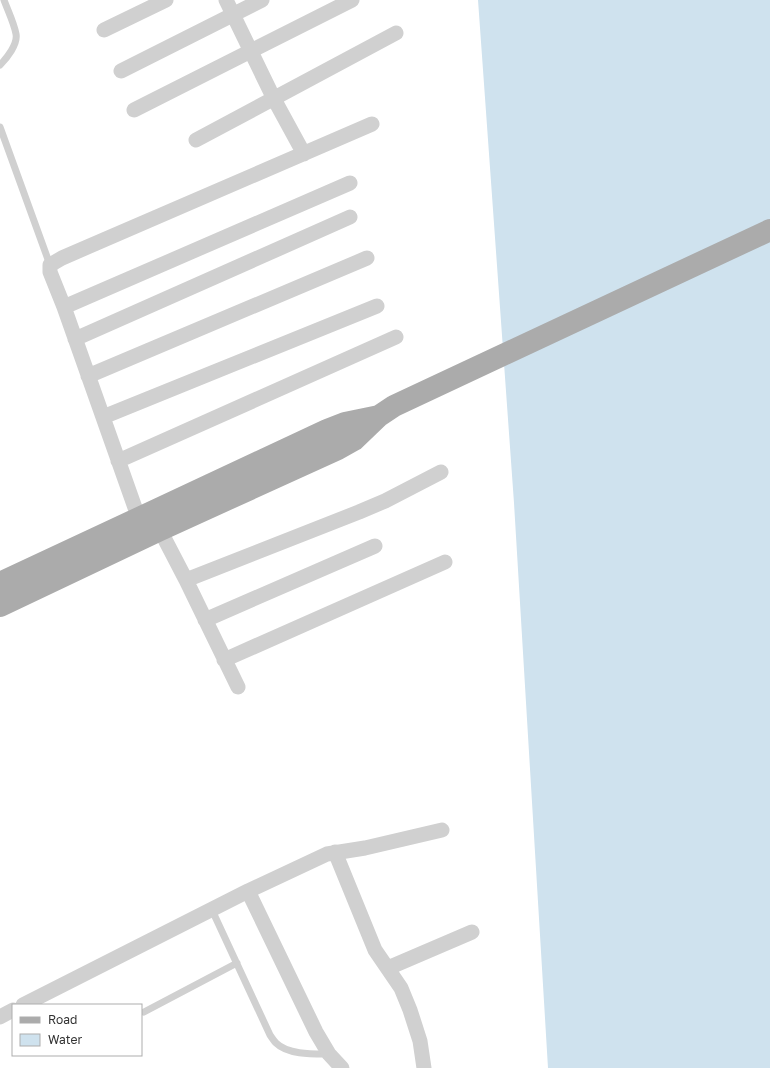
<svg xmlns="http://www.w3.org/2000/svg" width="770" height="1068" font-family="'Golos Text',sans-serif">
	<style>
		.water { fill: #cfe2ee }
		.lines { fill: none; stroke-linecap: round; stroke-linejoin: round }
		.service { stroke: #d0d0d0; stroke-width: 7 }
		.minor { stroke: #d0d0d0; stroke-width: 15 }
		.primary { stroke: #ababab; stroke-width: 22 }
	</style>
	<rect width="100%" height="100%" fill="#fff"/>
	<path class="water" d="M478 0H770V1068H548L514 503Z"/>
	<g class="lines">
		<path class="service" d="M0 65C7 58 18 44 16 34 14 23 8 11 4 0
			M0 127 50 265
			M212 910 270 1035C272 1038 274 1041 276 1043 288 1055 314 1054 329 1054
			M144 1012 237 963"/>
		<path class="minor" d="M226 0 274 99 304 154
			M104 30 166 0
			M121 71 262 0
			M134 110 352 0
			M196 140 396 33
			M64 307 350 183
			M75 339 350 217
			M88 376 367 258
			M103 417 377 306
			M118 461 396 337
			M139 519 64 307 50 272V265L62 258 372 124
			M160 530 186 580 238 687
			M186 580 359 512 385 501 441 472
			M205 620 375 546
			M224 660 445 562
			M335 852 375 950 401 988 410 1010 420 1041 424 1068
			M248 891 316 1032 329 1054 342 1068
			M388 968 472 932
			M23 1005 248 891 327 854 365 848 442 830
			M0 1017 13 1010"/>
		<path class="primary" d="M0 583 327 430 345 423 379 416
			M0 606 160 530 338 449 354 440 379 416 394 406 770 230"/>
	</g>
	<rect x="12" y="1004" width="130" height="52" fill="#ffffff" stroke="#adadad"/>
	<rect x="20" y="1017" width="20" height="6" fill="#ababab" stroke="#adadad"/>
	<text x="48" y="1024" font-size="12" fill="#333333">Road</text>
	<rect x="20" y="1034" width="20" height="12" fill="#cfe2ee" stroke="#adadad"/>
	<text x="48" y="1044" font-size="12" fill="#333333">Water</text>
</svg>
